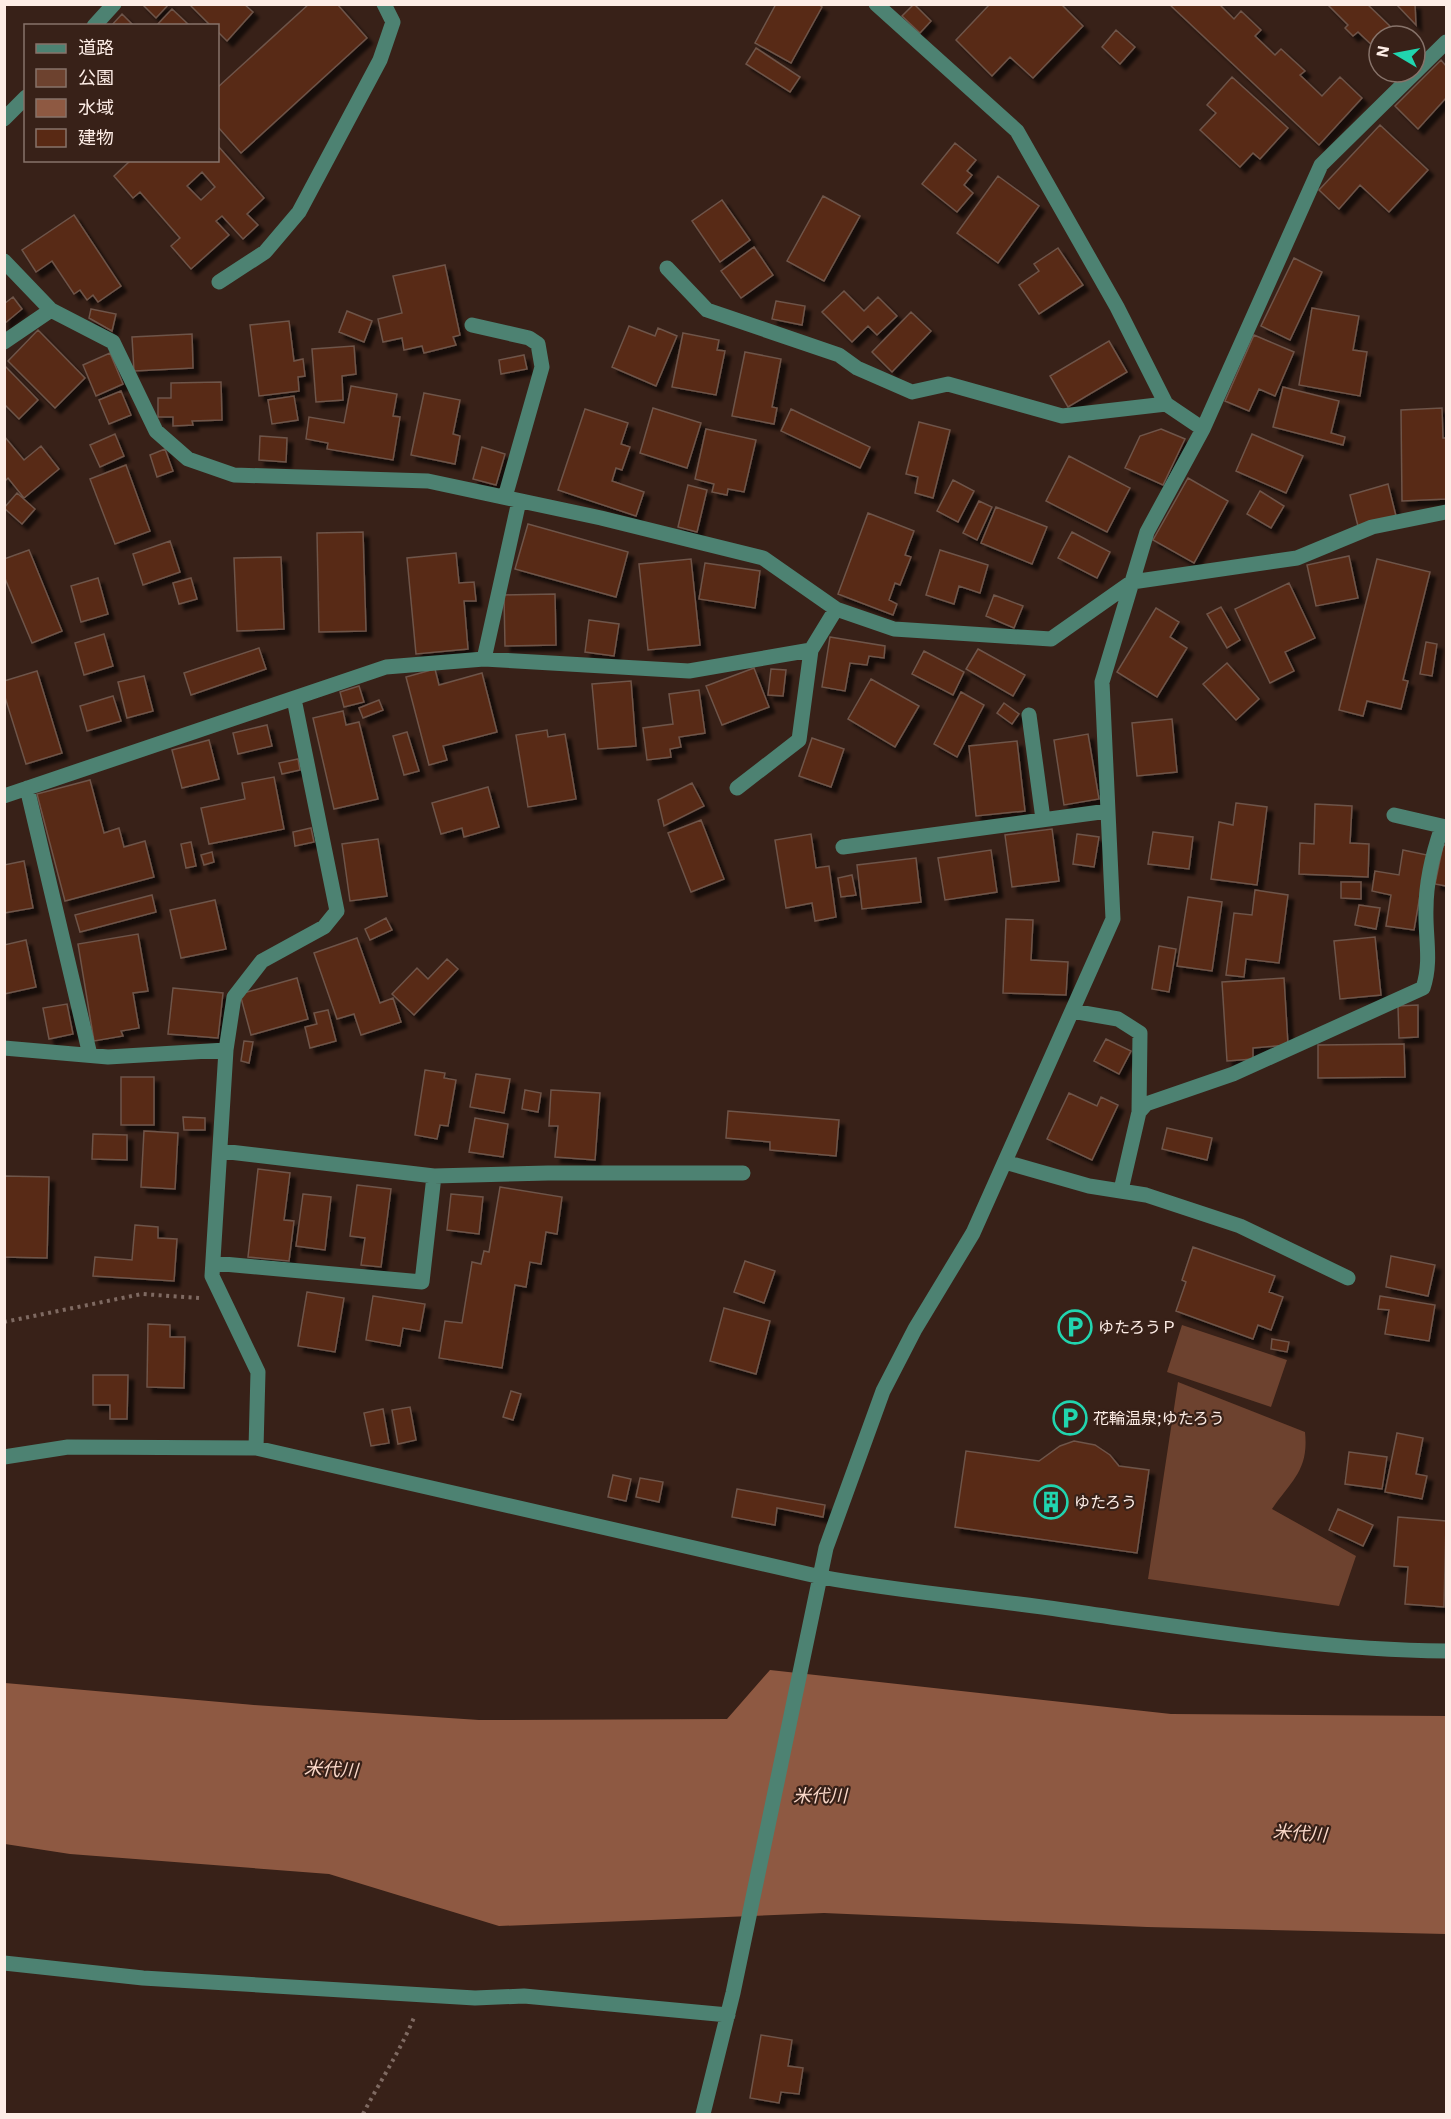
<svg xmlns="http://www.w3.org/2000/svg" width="1451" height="2119" font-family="'IBM Plex Sans','Noto Sans JP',sans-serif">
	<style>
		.green { fill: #6d422f }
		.water { fill: #8e5942 }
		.building { fill: #592914; stroke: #6e5449; stroke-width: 1.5; fill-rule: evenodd; filter: url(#shadow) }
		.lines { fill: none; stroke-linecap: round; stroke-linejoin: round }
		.path { stroke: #7f6a62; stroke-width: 4; stroke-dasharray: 3 4.5; stroke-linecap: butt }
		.minor { stroke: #4d8272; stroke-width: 15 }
		.labels { text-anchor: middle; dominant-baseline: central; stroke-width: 4.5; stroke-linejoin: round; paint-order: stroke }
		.poi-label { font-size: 16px; fill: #fdede6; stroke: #382118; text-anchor: start }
		.water-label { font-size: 18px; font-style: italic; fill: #fbd9ca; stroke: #382118 }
	</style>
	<defs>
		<filter id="shadow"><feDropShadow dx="5.5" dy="5.5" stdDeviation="1.5" flood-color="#0009"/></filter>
	</defs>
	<rect width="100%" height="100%" fill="#382118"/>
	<path class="green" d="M1182 1325 1287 1360 1271 1407 1167 1372Z
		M1178 1382 1305 1432C1309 1470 1292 1480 1272 1509L1356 1556 1339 1606 1148 1579Z"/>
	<path class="water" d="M770 1670 1171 1714 1446 1716V1934L1147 1927 824 1913 499 1926 329 1874 70 1854 5 1844V1683L254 1705 479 1720 727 1719Z"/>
	<path class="building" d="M142 4H169L156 18Z
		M189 4H244L253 12 227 41 218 32V26H211Z
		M309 4H337L367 38 241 153 218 127V87Z
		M776 4H818L822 7 791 63 755 43Z
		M914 4 931 21 920 33 902 16Z
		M990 4H1061L1083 26 1033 78 1010 57 992 76 956 40Z
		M1169 4H1219L1234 19 1241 11 1261 30 1255 36 1275 55 1281 49 1305 71 1300 75 1322 96 1340 77 1362 98 1319 145Z
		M1327 4H1367L1393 29 1387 36H1379V44L1375 48 1358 32 1353 36 1345 28 1348 25Z
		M1396 4H1415L1416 25Z
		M172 9 190 26H156Z
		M122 14 134 26H111Z
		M1116 30 1135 47 1120 64 1102 47Z
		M756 48 800 77 790 92 746 64Z
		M1441 60 1446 66V98L1418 129 1395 106Z
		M1232 77 1288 128 1260 159 1253 153 1240 167 1200 130 1216 113 1207 105Z
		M1380 125 1428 170 1389 212 1360 185 1339 209 1319 190Z
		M955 143 976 160 967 171 972 175 964 185 973 193 957 212 922 184Z
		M218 146 264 198 247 214 258 225 243 239 222 216 216 221 229 235 191 269 171 246 180 238 140 192 133 198 114 176 131 160H218ZM202 172 215 187 201 200 187 186Z
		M998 176 1039 206 998 263 957 233Z
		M823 196 860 216 824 281 787 261Z
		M722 200 750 240 720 262 692 221Z
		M74 215 121 286 98 302 93 295 87 300 80 290 74 294 52 261 36 272 22 250Z
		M754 247 773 275 741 298 721 271Z
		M1058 248 1083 285 1039 314 1019 285 1039 271 1034 264Z
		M1294 258 1322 272 1290 340 1261 326Z
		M445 265 460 335 453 337 456 345 424 353 422 346 404 350 402 338 383 342 378 319 402 313 393 276Z
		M844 291 864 311 878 297 897 316 877 335 868 326 852 342 822 312Z
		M13 297 22 309 4 324V304Z
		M776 301 805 306 802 325 772 319Z
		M1312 308 1359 316 1353 350 1367 352 1360 396 1299 385Z
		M91 309 116 314 112 331 89 318Z
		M347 311 372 321 364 342 339 332Z
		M911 312 931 331 892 372 872 352Z
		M289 321 294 361 303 359 305 376 298 377 299 391 259 396 250 325Z
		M629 326 655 336 658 328 677 336 656 386 612 367Z
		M38 330 85 378 55 408 8 361Z
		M683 333 719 340 717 350 725 351 716 395 672 387Z
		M192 334 193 368 134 371 132 337Z
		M1254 335 1294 352 1275 396 1259 389 1249 411 1225 401Z
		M1109 341 1127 372 1068 407 1050 376Z
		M354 346 356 374 342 376 343 400 316 402 312 349Z
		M745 352 781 359 772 407 777 408 774 424 732 416Z
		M110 353 123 384 96 396 83 365Z
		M524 355 527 369 501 374 499 360Z
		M4 365 38 400 19 419 4 404Z
		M221 382 222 420 192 421 193 425 173 426V417H158V398H171V383Z
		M351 386 397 394 393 416 400 417 393 460 327 449 328 443 306 439 309 417 344 423Z
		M1283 387 1339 401 1331 433 1345 437 1343 445 1273 427Z
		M121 391 131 415 109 424 99 400Z
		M424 393 460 400 453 434 460 436 455 464 411 455Z
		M294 396 298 420 272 424 268 400Z
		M653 408 701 423 687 468 640 453Z
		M1442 408 1443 438H1446V499L1402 501 1401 410Z
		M585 409 628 423 621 444 630 447 622 470 616 468 612 481 644 492 636 516 558 490Z
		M791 409 870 447 860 468 781 431Z
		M919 422 950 430 933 498 915 493 918 477 906 474Z
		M706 429 756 440 744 492 728 489 727 495 712 492 714 484 695 479Z
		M1161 429 1185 439 1163 485 1125 468 1140 436Z
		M115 434 124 456 100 467 90 445Z
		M1252 434 1303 456 1286 493 1236 471Z
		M4 436 24 460 41 446 59 469 24 498 8 478 4 482Z
		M260 436 287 438 286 462 259 460Z
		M482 447 505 454 496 485 473 479Z
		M165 449 173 471 157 477 150 455Z
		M1069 456 1130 488 1107 532 1046 501Z
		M126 465 150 531 115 544 90 479Z
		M1188 478 1228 501 1194 563 1153 540Z
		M953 480 974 491 958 522 937 511Z
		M1388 484 1396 516 1358 526 1350 495Z
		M688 485 707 490 697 532 678 527Z
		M1260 491 1284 506 1271 528 1247 514Z
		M17 493 35 509 22 524 4 508Z
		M979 501 992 507 977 540 963 533Z
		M996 507 1047 527 1032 564 981 543Z
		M868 513 914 531 905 555 911 557 900 585 895 583 889 600 897 604 893 615 838 594Z
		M528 524 628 552 616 597 515 569Z
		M363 532 366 631 319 632 317 533Z
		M1072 532 1110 552 1097 578 1058 558Z
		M170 541 180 572 143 585 133 554Z
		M29 550 62 631 32 643 4 576V559Z
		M940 550 988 565 980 593 959 586 954 604 926 595Z
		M456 553 459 583 474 582 476 601H464L468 649 416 654 407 558Z
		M1349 556 1358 598 1316 606 1307 565Z
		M281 557 284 629 237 631 234 558Z
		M691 559 700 645 648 650 639 564Z
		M1377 559 1430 572 1403 680 1408 681 1401 709 1367 701 1363 716 1339 710Z
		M705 563 760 571 755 608 699 599Z
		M98 578 108 614 81 622 71 586Z
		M191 578 197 599 179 604 173 583Z
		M1289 583 1315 638 1285 652 1294 671 1270 683 1235 609Z
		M555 594 556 645 505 646 504 595Z
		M994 595 1023 606 1014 628 986 616Z
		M1221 607 1240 640 1227 648 1207 614Z
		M1156 608 1179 622 1170 637 1187 648 1157 697 1117 672Z
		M589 620 619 624 614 656 585 652Z
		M104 634 113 666 84 675 75 643Z
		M830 637 885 646 884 658 869 656 867 665 850 663 845 691 822 687Z
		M1426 642 1437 644 1432 676 1420 674Z
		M259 648 266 669 191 695 184 673Z
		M978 649 1025 675 1013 696 966 669Z
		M924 651 964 672 953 695 912 674Z
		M1227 663 1259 699 1236 720 1203 684Z
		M754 668 769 707 722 725 706 686Z
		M435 669 439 685 482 673 497 732 443 746 447 760 429 765 406 677Z
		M771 669 786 670 783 696 768 695Z
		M37 671 62 753 26 764 4 694V681Z
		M144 676 153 711 127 718 118 682Z
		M871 679 919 706 895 747 848 719Z
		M631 681 636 746 598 749 592 684Z
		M359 686 364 702 344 707 340 692Z
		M699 690 705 733 679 737 681 747 670 749 671 757 647 760 643 728 673 724 669 694Z
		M961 692 984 705 957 757 934 744Z
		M113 696 121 721 87 731 80 706Z
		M379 700 383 710 363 718 359 708Z
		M1004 703 1019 714 1012 724 997 713Z
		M343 711 346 725 359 722 378 799 334 809 313 718Z
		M1172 719 1177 772 1137 776 1132 723Z
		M267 725 272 746 238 754 233 733Z
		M547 730 548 737 565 734 576 799 528 807 516 735Z
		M407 732 419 771 404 775 393 736Z
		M1088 734 1099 799 1064 805 1054 740Z
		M812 738 844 749 831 787 799 776Z
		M209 740 219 779 182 788 172 750Z
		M1017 741 1025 811 976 816 969 746Z
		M298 759 300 770 282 774 279 763Z
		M274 777 284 829 209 844 201 808 245 799 242 783Z
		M90 780 104 833 119 828 124 847 145 841 154 877 65 901 37 794Z
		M692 783 704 806 664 826 658 800Z
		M488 787 499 827 464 837 462 828 441 834 432 803Z
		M1236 803 1267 807 1257 885 1211 879 1219 822 1233 825Z
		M1315 804 1352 806 1350 843 1369 844 1368 877 1299 874 1300 843 1314 844Z
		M701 820 724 879 691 892 668 833Z
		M311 828 314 842 295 846 293 832Z
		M1052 829 1059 881 1012 887 1005 835Z
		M1153 832 1193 837 1189 869 1148 864Z
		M811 834 816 868 829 866 836 917 815 921 812 903 786 908 775 840Z
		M1077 834 1099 837 1094 867 1073 864Z
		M378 839 387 896 350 901 342 844Z
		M191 842 196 866 186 868 181 844Z
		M1443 845H1446V886L1435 884Z
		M991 850 997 892 945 900 938 858Z
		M1403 850 1427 855 1414 930 1386 926 1391 895 1372 891 1375 871 1399 875Z
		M212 852 214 862 204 865 201 855Z
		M916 858 921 902 862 909 857 865Z
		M24 861 33 908 4 913V865Z
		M852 875 856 895 841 897 838 878Z
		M1341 882H1361V899L1341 898Z
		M1255 890 1288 895 1279 963 1246 959 1244 977 1226 975 1234 913 1252 915Z
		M152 895 156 912 80 932 75 915Z
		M1188 897 1222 902 1212 971 1177 966Z
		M215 900 226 949 181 958 170 910Z
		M1359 905 1380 908 1376 929 1355 925Z
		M386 918 392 930 370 940 365 929Z
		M1006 919 1033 920 1031 960 1068 962 1066 995 1003 993Z
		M138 934 148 991 133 993 139 1028 121 1031 123 1036 94 1041 78 944Z
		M1375 937 1381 995 1340 999 1334 941Z
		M357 938 380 1003 393 998 401 1022 361 1035 354 1014 337 1019 314 953Z
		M26 940 36 987 4 994V945Z
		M1159 946 1176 949 1169 992 1152 989Z
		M447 959 458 969 414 1015 392 994 417 968 428 979Z
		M297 978 308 1019 251 1035 240 994Z
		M1284 978 1288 1045 1253 1048V1059L1227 1061 1222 982Z
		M173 988 223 993 218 1038 168 1034Z
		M67 1004 73 1034 49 1039 43 1008Z
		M1418 1005V1037L1399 1038 1398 1006Z
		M328 1010 336 1041 310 1048 305 1027 317 1024 314 1013Z
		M1106 1039 1131 1051 1119 1074 1094 1061Z
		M244 1041 253 1042 249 1063 241 1061Z
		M1404 1044 1405 1077 1318 1078V1045Z
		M425 1070 445 1073 444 1078 456 1080 448 1126 440 1125 437 1139 415 1135Z
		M476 1074 510 1079 504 1113 470 1107Z
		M121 1077H154V1125H121Z
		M525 1090 541 1093 538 1112 522 1109Z
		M551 1090 600 1093 595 1160 555 1157 558 1126H549Z
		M1069 1093 1097 1106 1101 1097 1118 1105 1092 1160 1047 1139Z
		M728 1111 839 1120 836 1156 770 1150V1142L726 1138Z
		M183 1117 205 1118V1130H184Z
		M475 1118 508 1124 503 1157 469 1152Z
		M1167 1128 1212 1138 1207 1160 1162 1149Z
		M144 1131 178 1133 175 1189 141 1187Z
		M93 1134 127 1135V1160L92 1159Z
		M258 1169 290 1173 284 1220 294 1221 289 1261 248 1257Z
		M4 1176 49 1177 47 1258 4 1257Z
		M357 1185 391 1189 381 1267 361 1265 365 1238 350 1236Z
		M500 1187 562 1197 557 1234 546 1232 541 1264 530 1262 526 1287 515 1285 502 1368 439 1358 445 1321 462 1323 472 1262 481 1264 484 1251 489 1252Z
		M303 1194 331 1197 325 1250 296 1246Z
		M451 1194 483 1197 479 1234 447 1230Z
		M135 1225 158 1227V1238L177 1239 174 1281 93 1276 95 1257 132 1260Z
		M1193 1247 1275 1276 1269 1292 1283 1297 1271 1330 1258 1325 1253 1339 1176 1311 1186 1282 1182 1280Z
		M1391 1256 1435 1265 1428 1296 1386 1287Z
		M745 1261 775 1271 764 1303 734 1292Z
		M307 1292 344 1298 335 1352 298 1346Z
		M373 1296 425 1304 420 1331 403 1328 400 1346 366 1340Z
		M1380 1296 1435 1305 1429 1341 1385 1334 1389 1310 1378 1309Z
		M724 1308 770 1321 756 1374 710 1361Z
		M148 1324 170 1325V1337H185L184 1388 147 1387Z
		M1272 1339 1289 1342 1287 1352 1271 1349Z
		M93 1375H128L127 1419H110V1405H93Z
		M511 1391 521 1394 513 1420 503 1417Z
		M410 1407 416 1440 398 1444 392 1410Z
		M383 1409 389 1443 371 1446 364 1413Z
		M1397 1433 1423 1438 1416 1474 1427 1476 1422 1499 1385 1492Z
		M1074 1441 1095 1445 1110 1455 1119 1466 1149 1470 1137 1553 955 1527 966 1451 1039 1461 1060 1446Z
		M1349 1452 1387 1457 1382 1489 1345 1484Z
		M613 1475 631 1479 626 1501 608 1497Z
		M640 1478 663 1482 659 1502 636 1497Z
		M737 1489 825 1505 823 1517 777 1508 775 1525 732 1517Z
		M1338 1509 1373 1525 1363 1546 1329 1530Z
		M1398 1517 1446 1521 1444 1607 1405 1604 1408 1567 1394 1566Z
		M761 2035 792 2040 788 2066 803 2068 799 2094 781 2092 779 2103 750 2098Z"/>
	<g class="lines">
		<path class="path" d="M4 1322 142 1294 199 1298
			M363 2114C380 2081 401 2050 415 2015"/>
		<path class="minor" d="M876 4 1017 131 1117 307 1166 404 1203 429
			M94 26 114 4
			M4 119 26 97
			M4 261 51 310 113 342 156 431 188 459 234 475 428 481 601 518 763 558 836 609
			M667 268 707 310 839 355 857 368 912 392 948 384 1062 416 1166 404
			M219 282 265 252 299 212 380 60 393 22 384 4
			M472 325 529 338 538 344 542 367 505 497
			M4 342 51 310
			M484 659 519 501
			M1029 715 1043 819
			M27 788 90 1055
			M737 788 799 740 811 650 836 609 894 629 1051 639 1132 582 1297 558 1372 527 1446 512
			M4 796 386 667 484 659 689 671 811 650
			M1394 815 1446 827
			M843 847 1108 811
			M1072 1011 1118 1019 1140 1033 1139 1112
			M4 1048 108 1057 226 1050
			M221 1151 434 1176 548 1173H743
			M1005 1162 1089 1186 1146 1195 1240 1226 1348 1278
			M1121 1190 1139 1112 1146 1104 1233 1074 1423 988C1432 962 1425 936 1426 909 1426 881 1433 853 1442 827
			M213 1263 422 1282 434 1176
			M256 1448 258 1372 212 1276 226 1050 234 997 262 961 324 927 337 911 294 699
			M4 1457 68 1447 256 1448 821 1577C901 1592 982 1598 1063 1610 1190 1628 1318 1650 1446 1651
			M4 1963 143 1978 475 1998 524 1996 728 2015
			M703 2114 733 1993 826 1548 883 1391 915 1329 973 1233 1113 919 1102 682 1147 532 1203 429 1321 165 1446 42"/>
	</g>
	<defs>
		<symbol id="parking-ring" viewBox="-11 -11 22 22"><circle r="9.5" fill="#382118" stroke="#21d5af" stroke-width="1.5"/><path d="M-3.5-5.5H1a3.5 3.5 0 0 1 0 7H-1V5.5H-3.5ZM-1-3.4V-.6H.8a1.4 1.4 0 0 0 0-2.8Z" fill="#21d5af"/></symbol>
		<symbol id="building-ring" viewBox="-11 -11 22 22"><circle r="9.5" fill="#382118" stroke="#21d5af" stroke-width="1.5"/><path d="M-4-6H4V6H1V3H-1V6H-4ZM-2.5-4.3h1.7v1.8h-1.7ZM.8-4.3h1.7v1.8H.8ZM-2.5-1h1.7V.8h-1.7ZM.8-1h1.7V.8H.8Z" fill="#21d5af"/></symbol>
	</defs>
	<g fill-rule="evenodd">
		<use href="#parking-ring" x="1056" y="1308" width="38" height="38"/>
		<use href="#parking-ring" x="1051" y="1399" width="38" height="38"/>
		<use href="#building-ring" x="1032" y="1483" width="38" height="38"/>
	</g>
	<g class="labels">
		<g class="poi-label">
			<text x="1098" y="1327">ゆたろうＰ</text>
			<text x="1093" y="1418">花輪温泉;ゆたろう</text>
			<text x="1074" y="1502">ゆたろう</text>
		</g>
		<g class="water-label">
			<text transform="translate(331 1769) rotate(3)">米代川</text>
			<text x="820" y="1795">米代川</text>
			<text transform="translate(1300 1833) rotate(4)">米代川</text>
		</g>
	</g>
	<rect width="1451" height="2119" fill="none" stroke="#fdede6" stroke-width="12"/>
	<rect x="24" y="24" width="195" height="138" fill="#382118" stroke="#87736a" stroke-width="1.5"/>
	<rect x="36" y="44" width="30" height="9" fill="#4d8272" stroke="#87736a" stroke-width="1.5"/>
	<text x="78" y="54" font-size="18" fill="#fdede6">道路</text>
	<rect x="36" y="69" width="30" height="18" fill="#6d422f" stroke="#87736a" stroke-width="1.5"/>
	<text x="78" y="84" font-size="18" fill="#fdede6">公園</text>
	<rect x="36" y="99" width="30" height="18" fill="#8e5942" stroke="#87736a" stroke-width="1.5"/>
	<text x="78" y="114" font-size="18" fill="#fdede6">水域</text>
	<rect x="36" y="129" width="30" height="18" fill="#592914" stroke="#87736a" stroke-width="1.5"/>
	<text x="78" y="144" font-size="18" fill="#fdede6">建物</text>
	<g transform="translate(1397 54) rotate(280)"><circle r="28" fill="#382118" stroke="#87736a" stroke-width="1.5"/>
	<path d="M0-4.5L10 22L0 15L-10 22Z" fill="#21d5af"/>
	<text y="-9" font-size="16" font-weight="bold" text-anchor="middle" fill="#fdede6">N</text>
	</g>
</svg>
